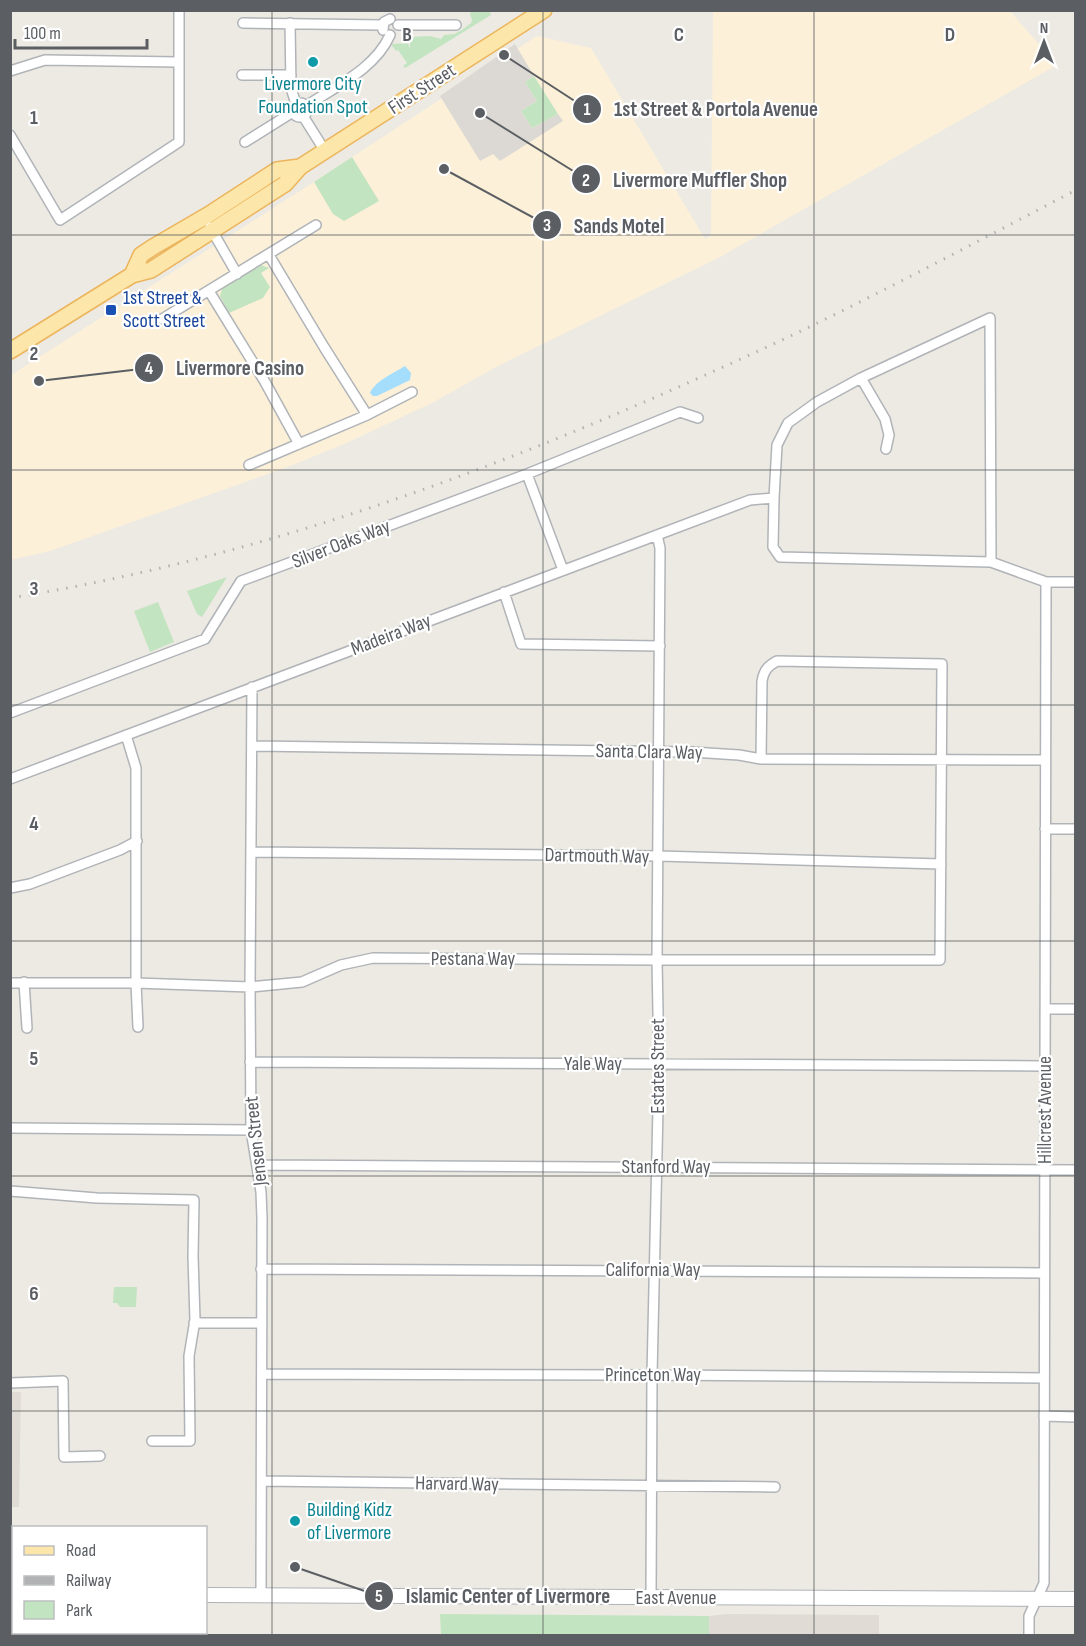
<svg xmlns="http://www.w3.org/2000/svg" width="1086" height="1646" font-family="'Sofia Sans Condensed',sans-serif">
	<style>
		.commercial { fill: #fcf0d8 }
		.industrial { fill: #dcd9d5 }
		.education { fill: #e0dbd4 }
		.green { fill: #c3e4c0 }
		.water { fill: #a4defc }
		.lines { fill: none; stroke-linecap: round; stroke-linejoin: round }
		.street-casing { stroke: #b0b4b8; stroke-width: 12 }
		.secondary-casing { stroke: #afb3b8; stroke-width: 16 }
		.primary-casing { stroke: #ecb55d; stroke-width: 18 }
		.street { stroke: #fff; stroke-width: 9 }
		.secondary { stroke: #fff; stroke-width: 14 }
		.primary { stroke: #fce6a9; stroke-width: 15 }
		.rail { stroke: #b1b2b3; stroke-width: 3; stroke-dasharray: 1.5 8; stroke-linecap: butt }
		.grid { fill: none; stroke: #5b5f63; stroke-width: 1.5; stroke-opacity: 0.55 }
		.culture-dot { fill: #0f9aa8; stroke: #fff; stroke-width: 2 }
		.transit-dot { fill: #1a4fb4; stroke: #fff; stroke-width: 2 }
		.labels { text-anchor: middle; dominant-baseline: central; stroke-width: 4.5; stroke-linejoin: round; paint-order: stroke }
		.culture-label { font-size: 20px; fill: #0d838f; stroke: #fff }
		.street-label { font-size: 20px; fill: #5b5f63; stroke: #fff }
		.transit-label { font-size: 20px; fill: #164399; stroke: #fff; text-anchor: start }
		.grid-label { font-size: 20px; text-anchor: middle; font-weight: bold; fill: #5b5f63; stroke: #fff; stroke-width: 4.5; stroke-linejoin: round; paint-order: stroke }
		.leader { fill: none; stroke: #5b5f63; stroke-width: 2 }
		.callout-dot { fill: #5b5f63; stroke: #fff; stroke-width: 2 }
		.mark-label { font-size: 18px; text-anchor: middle; font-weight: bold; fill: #fff }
		.callout-label { font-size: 21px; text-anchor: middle; font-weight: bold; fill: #5b5f63; stroke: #fff; stroke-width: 4.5; stroke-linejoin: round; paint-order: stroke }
	</style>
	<rect width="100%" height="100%" fill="#edeae3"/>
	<path class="commercial" d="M713 11H1010L1057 65 720 257 496 367 432 403 342 445 285 468 50 551 11 560V375L314 182 537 36 591 48 705 239 711 236Z"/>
	<path class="industrial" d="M515 44 534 76 525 82 537 101 521 111 532 128 558 114 563 121 500 161 493 154 480 161 440 96Z"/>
	<path class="education" d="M11 1392H21L19 1507H11Z
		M727 1614 879 1615V1635H709V1616Z"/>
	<path class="green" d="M471 11H492L490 12 491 15 405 68 403 66 407 63 398 50 396 51 391 44 408 43 410 49V37L430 36 441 39 444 35 454 34 462 30 471 23 472 20 470 14Z
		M534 76 558 114 532 128 521 111 537 101 525 82Z
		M352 157 379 201 344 221 333 214 314 182Z
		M261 265 269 268 261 273 270 287 263 298 229 313 220 296 222 289Z
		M227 577 202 617 197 614 187 591Z
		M158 602 174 642 150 652 134 611Z
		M114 1287H137L136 1307H120L117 1303H113Z
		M440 1614 709 1616V1635H441Z"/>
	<path class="water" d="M405 366 411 373 410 380 377 396H373L370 393C375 381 394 373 405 366Z"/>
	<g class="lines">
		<defs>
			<path id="street" d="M243 23 383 25
				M290 23 291 88 296 104
				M398 25H456
				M383 30 384 22 390 19
				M10 71 45 60 178 62
				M242 75H291
				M293 110a7 7 0 1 1 14 0a7 7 0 1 1-14 0Z
				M306 106C336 86 375 69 390 35
				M303 116 325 151
				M10 135 60 220 179 142V10
				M245 142 293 112
				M210 227 237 274
				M269 255 324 347 367 415
				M209 291 265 382 299 444
				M162 319 316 225
				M861 378 885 419 889 435 886 449
				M249 465 367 415 412 392
				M527 474 563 570
				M991 562 990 318 861 378 817 402 788 423 777 445 774 498 773 547 780 557 991 562 1046 582H1076
				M504 592 521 644 660 646
				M252 687 250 987 251 1130 261 1192 262 1218 261 1595
				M10 713 205 639 241 581 527 474 680 412 698 418
				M126 735 136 768V983L138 1027
				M252 746 692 752 739 755 761 759 1045 760
				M10 779 750 500 774 498
				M1045 829H1076
				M252 852 659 856 941 864
				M10 888 30 884 120 850 137 841
				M24 982 27 1028
				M10 983H136L250 987 302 982 341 965 373 958 657 960H940L942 664 777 661C768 666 764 670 762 681L761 759
				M1045 1009H1076
				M250 1062 1044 1066
				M10 1128 251 1130
				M257 1165 1076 1170
				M10 1191 97 1198 194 1200 193 1256 195 1320 189 1356 190 1441H152
				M261 1269 1044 1273
				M194 1323H262
				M262 1374 652 1375 1044 1378
				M10 1383 63 1381 64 1457 100 1456
				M1044 1416 1076 1417
				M262 1481 775 1487
				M651 1598 652 1375 659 1064 657 960 660 548 657 535
				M37 1636V1632
				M1029 1636V1616L1044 1583 1046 582"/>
			<path id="secondary" d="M10 1594 14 1595
				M206 1595 1076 1599"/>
			<path id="primary" d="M132 275 141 255 153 247 208 215 277 170 300 167
				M10 351 132 275 151 270 285 184 300 167 544 10"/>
		</defs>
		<use href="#street" class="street-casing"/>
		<use href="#secondary" class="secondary-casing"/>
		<use href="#primary" class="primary-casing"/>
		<use href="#street" class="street"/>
		<use href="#secondary" class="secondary"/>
		<use href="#primary" class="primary"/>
		<path class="rail" d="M10 598C286 554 548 450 799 332 892 287 984 238 1076 190"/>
	</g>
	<path class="grid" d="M272 10V1636M543 10V1636M814 10V1636M10 235H1076M10 470H1076M10 705H1076M10 941H1076M10 1176H1076M10 1411H1076"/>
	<g class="culture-dot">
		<circle cx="313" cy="62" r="6"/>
		<circle cx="295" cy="1521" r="6"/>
	</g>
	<rect class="transit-dot" x="105" y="304" width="12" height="12" rx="3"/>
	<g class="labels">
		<g class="culture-label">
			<text x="313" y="84">Livermore City<tspan x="313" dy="23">Foundation Spot</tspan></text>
			<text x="307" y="1510" text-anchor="start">Building Kidz<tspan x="307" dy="23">of Livermore</tspan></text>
		</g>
		<g class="street-label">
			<text transform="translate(422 89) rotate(-33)">First Street</text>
			<text transform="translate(341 544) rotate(-21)">Silver Oaks Way</text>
			<text transform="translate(391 635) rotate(-21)">Madeira Way</text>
			<text transform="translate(649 752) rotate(1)">Santa Clara Way</text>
			<text transform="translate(597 856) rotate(1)">Dartmouth Way</text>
			<text x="473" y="959">Pestana Way</text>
			<text x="593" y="1064">Yale Way</text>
			<text transform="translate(658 1066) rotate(-90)">Estates Street</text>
			<text transform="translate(1045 1110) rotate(-90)">Hillcrest Avenue</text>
			<text transform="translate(256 1141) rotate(-96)">Jensen Street</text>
			<text x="666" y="1167">Stanford Way</text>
			<text x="653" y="1270">California Way</text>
			<text x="653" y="1375">Princeton Way</text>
			<text transform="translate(457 1484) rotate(1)">Harvard Way</text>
			<text x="676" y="1598">East Avenue</text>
		</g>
		<g class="transit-label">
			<text x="123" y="298">1st Street &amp;<tspan x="123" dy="23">Scott Street</tspan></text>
		</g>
	</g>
	<g class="grid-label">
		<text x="407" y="41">B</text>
		<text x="679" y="41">C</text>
		<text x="950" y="41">D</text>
		<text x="34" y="124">1</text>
		<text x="34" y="360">2</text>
		<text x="34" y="595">3</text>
		<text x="34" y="830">4</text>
		<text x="34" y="1065">5</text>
		<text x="34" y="1300">6</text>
	</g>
	<path class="leader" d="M504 55L587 109M480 113L586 179M444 169L547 225M39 381L149 368M295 1567L379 1596"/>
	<g class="callout-dot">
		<circle cx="504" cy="55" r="6"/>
		<circle cx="480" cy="113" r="6"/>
		<circle cx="444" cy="169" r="6"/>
		<circle cx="39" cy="381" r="6"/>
		<circle cx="295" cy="1567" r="6"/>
		<circle cx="587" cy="109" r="15"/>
		<circle cx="586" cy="179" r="15"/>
		<circle cx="547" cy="225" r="15"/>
		<circle cx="149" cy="368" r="15"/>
		<circle cx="379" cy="1596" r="15"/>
	</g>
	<g class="mark-label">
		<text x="587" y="115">1</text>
		<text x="586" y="186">2</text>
		<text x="547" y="231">3</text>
		<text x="149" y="374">4</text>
		<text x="379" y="1602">5</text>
	</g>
	<g class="callout-label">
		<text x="716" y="116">1st Street &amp; Portola Avenue</text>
		<text x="700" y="187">Livermore Muffler Shop</text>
		<text x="619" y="233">Sands Motel</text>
		<text x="240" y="375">Livermore Casino</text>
		<text x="508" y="1603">Islamic Center of Livermore</text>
	</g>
	<rect width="1086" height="1646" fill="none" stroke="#5b5f63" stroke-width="24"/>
	<rect x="12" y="1526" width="195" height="108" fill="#ffffff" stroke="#bdbfc1" stroke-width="1.5"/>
	<rect x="24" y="1546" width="30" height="9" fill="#fce6a9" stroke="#bdbfc1" stroke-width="1.5"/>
	<text x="66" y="1556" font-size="18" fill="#5b5f63">Road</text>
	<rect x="24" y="1576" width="30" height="9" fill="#b1b2b3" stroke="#bdbfc1" stroke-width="1.5"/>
	<text x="66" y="1586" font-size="18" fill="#5b5f63">Railway</text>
	<rect x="24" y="1601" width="30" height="18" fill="#c3e4c0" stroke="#bdbfc1" stroke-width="1.5"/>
	<text x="66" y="1616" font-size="18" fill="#5b5f63">Park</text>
	<g transform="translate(1044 42)" stroke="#ffffff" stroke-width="4.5" paint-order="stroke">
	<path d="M0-4.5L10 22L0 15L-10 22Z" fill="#5b5f63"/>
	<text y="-9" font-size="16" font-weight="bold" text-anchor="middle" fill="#5b5f63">N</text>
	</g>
	<path d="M15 39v9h132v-9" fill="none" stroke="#5b5f63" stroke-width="3"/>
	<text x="24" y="39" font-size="18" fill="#5b5f63" stroke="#ffffff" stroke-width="4.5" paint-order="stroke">100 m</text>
</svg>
